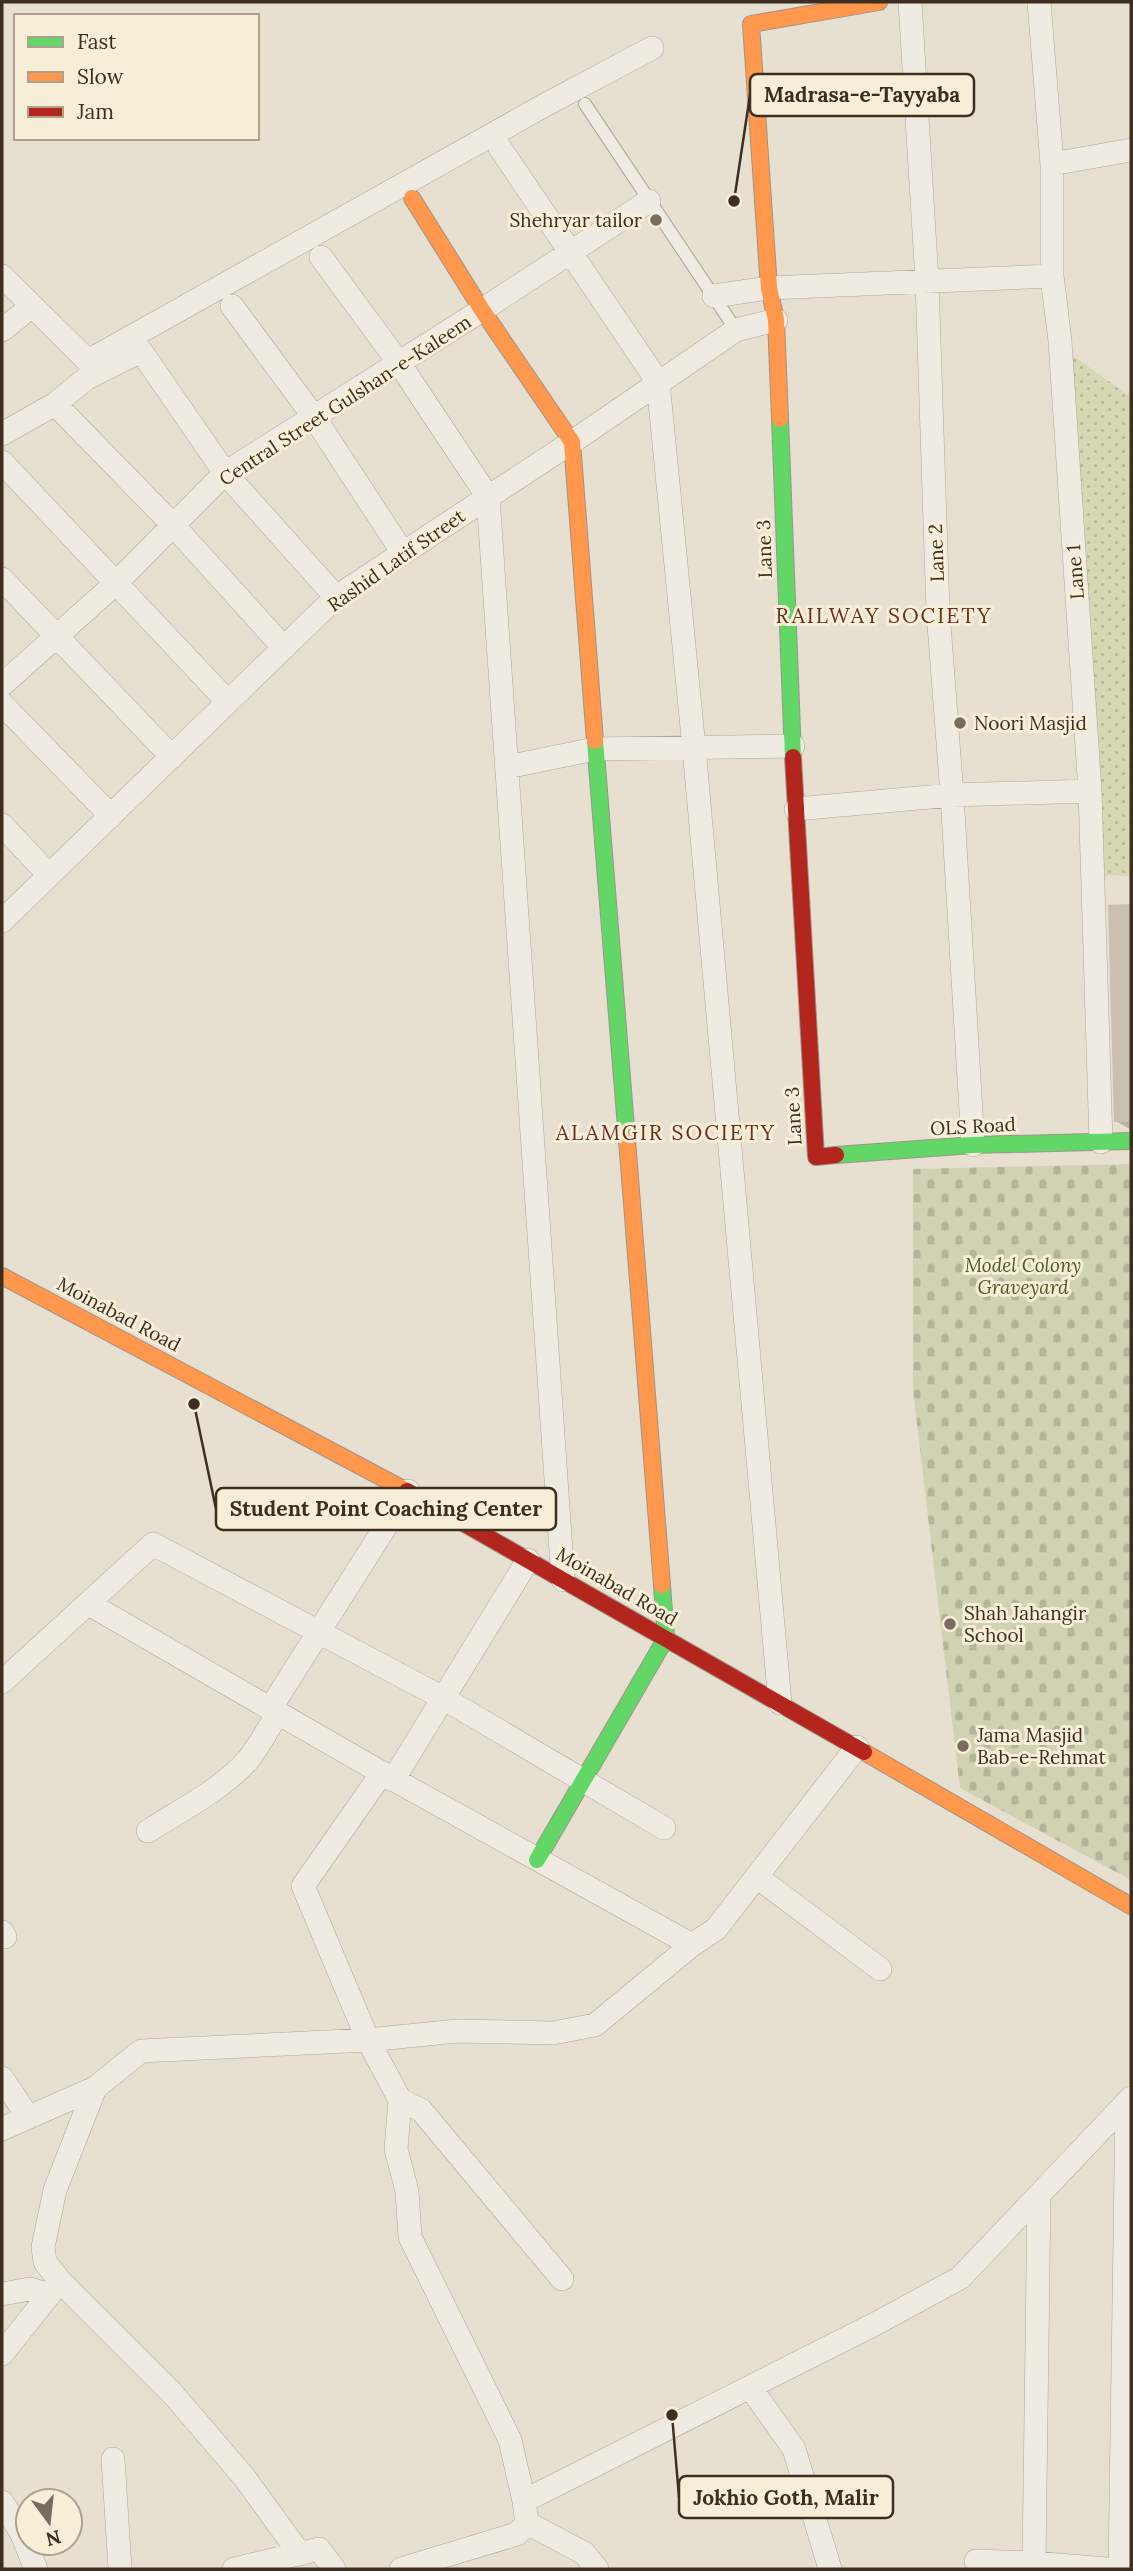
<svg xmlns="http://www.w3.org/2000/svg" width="1133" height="2571" font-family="Lora,serif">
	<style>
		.grass { fill: url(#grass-dots) }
		.cemetery { fill: url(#cemetery-stones) }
		.shadow { fill: #0003 }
		.building { fill: #cbbfb2 }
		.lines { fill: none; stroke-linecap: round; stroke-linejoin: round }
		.lane-casing { stroke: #ada599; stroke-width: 14 }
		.street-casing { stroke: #ada599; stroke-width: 24 }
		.fast-casing { stroke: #9c958a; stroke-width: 18 }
		.slow-casing { stroke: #9c958a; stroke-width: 18 }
		.jam-casing { stroke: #9c958a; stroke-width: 18 }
		.lane { stroke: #efebe3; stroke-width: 12 }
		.street { stroke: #efebe3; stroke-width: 23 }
		.fast { stroke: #63d668; stroke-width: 16 }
		.slow { stroke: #ff974d; stroke-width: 16 }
		.jam { stroke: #b3261e; stroke-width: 16 }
		.poi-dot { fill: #786c5e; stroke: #f7eed8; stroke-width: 2.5 }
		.labels { text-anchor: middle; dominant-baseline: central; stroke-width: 6; stroke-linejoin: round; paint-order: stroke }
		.poi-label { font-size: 19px; fill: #3d2e20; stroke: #f7eed8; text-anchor: start }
		.street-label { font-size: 19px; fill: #3d2e20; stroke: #f7eed8 }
		.park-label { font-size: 19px; font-style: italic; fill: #4d5a26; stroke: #f7eed8 }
		.neighbourhood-label { font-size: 21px; letter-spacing: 2px; fill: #6b2e1e; stroke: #f7eed8 }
		.leader { fill: none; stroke: #3d2e20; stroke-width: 2.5 }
		.callout-dot { fill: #3d2e20; stroke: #f7eed8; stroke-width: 2.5 }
		.callout { fill: #f7eed8; stroke: #3d2e20; stroke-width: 2.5 }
		.callout-label { font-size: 21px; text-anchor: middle; font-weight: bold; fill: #3d2e20 }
	</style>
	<defs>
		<pattern id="grass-dots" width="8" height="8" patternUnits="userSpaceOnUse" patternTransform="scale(1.75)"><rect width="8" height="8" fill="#d6d7b3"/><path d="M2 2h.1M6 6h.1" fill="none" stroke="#b9b99a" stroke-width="1.8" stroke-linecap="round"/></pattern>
		<pattern id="cemetery-stones" width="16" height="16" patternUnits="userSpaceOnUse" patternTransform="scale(1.75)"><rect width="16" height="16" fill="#d1d1b3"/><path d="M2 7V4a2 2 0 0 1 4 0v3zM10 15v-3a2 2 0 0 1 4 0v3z" fill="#b4b49a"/></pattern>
	</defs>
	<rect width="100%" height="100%" fill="#e7e0d1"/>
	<path class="grass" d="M1072 355 1131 397V876L1102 875Z"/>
	<path class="cemetery" d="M1131 1164V1880L960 1788 913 1390V1169Z"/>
	<path class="shadow" d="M1109 906H1131V1130L1116 1121Z"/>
	<path class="building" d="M1131 904V1122H1114L1108 905Z"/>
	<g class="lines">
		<defs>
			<path id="lane" d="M585 104 736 330"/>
			<path id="street" d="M910 2 927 281 938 611 952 795 973 1145
				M1039 2 1052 164V276L1060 341 1090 791 1101 1142
				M500 148 658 382 694 748 780 1703
				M1052 164 1131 150
				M321 257 399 363 488 497 563 1580
				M2 276 88 361 545 105 652 48
				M714 296 769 288 1052 276
				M232 306 314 417 403 553
				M2 330 21 315
				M55 404 173 525 284 648
				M2 434 55 404 87 378 141 351 225 473 336 597
				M2 462 228 702
				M2 579 172 757
				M2 685 115 584 225 473 482 310 649 201
				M2 704 111 816
				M507 767 595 749 793 746
				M796 809 952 795 1090 791
				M2 825 49 875
				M2 921 336 597 572 442 736 330 776 320
				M89 1604 382 1773 692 1945
				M2 1682 153 1544 443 1698 664 1828
				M270 1709 408 1491
				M382 1773 303 1886 368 2040 400 2100 396 2149 407 2191 410 2237 510 2440 524 2501
				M393 1780 528 1560
				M148 1831C181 1810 221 1790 248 1760 259 1746 268 1729 278 1713
				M757 1877 880 1969
				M2 1932 5 1937
				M2 2078 28 2117
				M95 2088 55 2190 43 2247 45 2262 60 2281 172 2393 244 2477 300 2554
				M400 2100 421 2110 562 2279
				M2 2129 95 2088 141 2051 368 2040 457 2031 553 2033 595 2025 692 1945 716 1929 857 1747
				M2 2294 30 2289 49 2295
				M2 2354 60 2281
				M750 2387 794 2449 830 2569
				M113 2459 120 2569
				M2 2502 21 2532 36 2569
				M527 2523 584 2553 597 2569
				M976 2561 1034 2563 1106 2569
				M1034 2563 1039 2195
				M234 2569 319 2549 334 2569
				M401 2569 517 2534 527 2523 524 2501 875 2324 960 2278 1131 2098
				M1120 2569 1127 2103"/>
			<path id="fast" d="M780 419 793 757
				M595 741 627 1140
				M836 1155 973 1145 1131 1141
				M537 1860 666 1638 662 1585"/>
			<path id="slow" d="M412 198 482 310 572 442 595 741
				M780 419 776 320 769 288 751 24 879 2
				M627 1140 662 1585
				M2 1276 407 1491
				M864 1752 1131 1906"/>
			<path id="jam" d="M793 757 816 1157 836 1155
				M407 1491 864 1752"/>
		</defs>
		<use href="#lane" class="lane-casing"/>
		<use href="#street" class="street-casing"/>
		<use href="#fast" class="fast-casing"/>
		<use href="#slow" class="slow-casing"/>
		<use href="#jam" class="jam-casing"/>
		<use href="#lane" class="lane"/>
		<use href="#street" class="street"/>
		<use href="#fast" class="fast"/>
		<use href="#slow" class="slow"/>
		<use href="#jam" class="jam"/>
	</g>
	<g class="poi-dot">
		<circle cx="656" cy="220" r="7"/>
		<circle cx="960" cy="723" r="7"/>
		<circle cx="950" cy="1624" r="7"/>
		<circle cx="963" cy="1746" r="7"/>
	</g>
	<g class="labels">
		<g class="poi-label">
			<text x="642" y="220" text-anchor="end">Shehryar tailor</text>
			<text x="974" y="723">Noori Masjid</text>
			<text x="964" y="1613">Shah Jahangir<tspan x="964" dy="22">School</tspan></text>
			<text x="977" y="1735">Jama Masjid<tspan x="977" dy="22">Bab-e-Rehmat</tspan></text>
		</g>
		<g class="street-label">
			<text transform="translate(345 400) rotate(-33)">Central Street Gulshan-e-Kaleem</text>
			<text transform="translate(764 549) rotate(-92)">Lane 3</text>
			<text transform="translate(936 553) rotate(-92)">Lane 2</text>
			<text transform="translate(396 560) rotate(-35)">Rashid Latif Street</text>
			<text transform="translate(1075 572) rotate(-94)">Lane 1</text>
			<text transform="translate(793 1116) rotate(-93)">Lane 3</text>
			<text transform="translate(973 1126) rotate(-3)">OLS Road</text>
			<text transform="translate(119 1314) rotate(28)">Moinabad Road</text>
			<text transform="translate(617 1586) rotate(30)">Moinabad Road</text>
		</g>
		<g class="park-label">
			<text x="1023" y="1265">Model Colony<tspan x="1023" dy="22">Graveyard</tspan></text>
		</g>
		<g class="neighbourhood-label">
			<text x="884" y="615">RAILWAY SOCIETY</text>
			<text x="666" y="1132">ALAMGIR SOCIETY</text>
		</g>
	</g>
	<path class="leader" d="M734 201L750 95M194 1404L216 1509M672 2415L679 2497"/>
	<g class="callout-dot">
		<circle cx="734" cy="201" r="7"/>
		<circle cx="194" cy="1404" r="7"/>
		<circle cx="672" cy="2415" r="7"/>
	</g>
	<g class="callout">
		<rect x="750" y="74" width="224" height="42" rx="7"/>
		<rect x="216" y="1488" width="340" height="42" rx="7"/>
		<rect x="679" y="2476" width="214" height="42" rx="7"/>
	</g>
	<g class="callout-label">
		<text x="862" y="102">Madrasa-e-Tayyaba</text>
		<text x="386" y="1516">Student Point Coaching Center</text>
		<text x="786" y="2505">Jokhio Goth, Malir</text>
	</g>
	<rect width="1133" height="2571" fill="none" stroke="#3d2e20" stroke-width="7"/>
	<rect x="14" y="14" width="245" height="126" fill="#f7eed8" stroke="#ada18e" stroke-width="2"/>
	<rect x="28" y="37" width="35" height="10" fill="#63d668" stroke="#ada18e" stroke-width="2"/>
	<text x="77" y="49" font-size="21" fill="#3d2e20">Fast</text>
	<rect x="28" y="72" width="35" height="10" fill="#ff974d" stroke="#ada18e" stroke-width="2"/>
	<text x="77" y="84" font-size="21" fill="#3d2e20">Slow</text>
	<rect x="28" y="107" width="35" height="10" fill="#b3261e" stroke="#ada18e" stroke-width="2"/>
	<text x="77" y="119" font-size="21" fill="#3d2e20">Jam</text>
	<g transform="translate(49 2522) rotate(165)"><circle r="33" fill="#f7eed8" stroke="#ada18e" stroke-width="2"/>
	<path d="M0-5L12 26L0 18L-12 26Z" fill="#786c5e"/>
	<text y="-10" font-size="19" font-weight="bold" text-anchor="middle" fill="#3d2e20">N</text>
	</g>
</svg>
